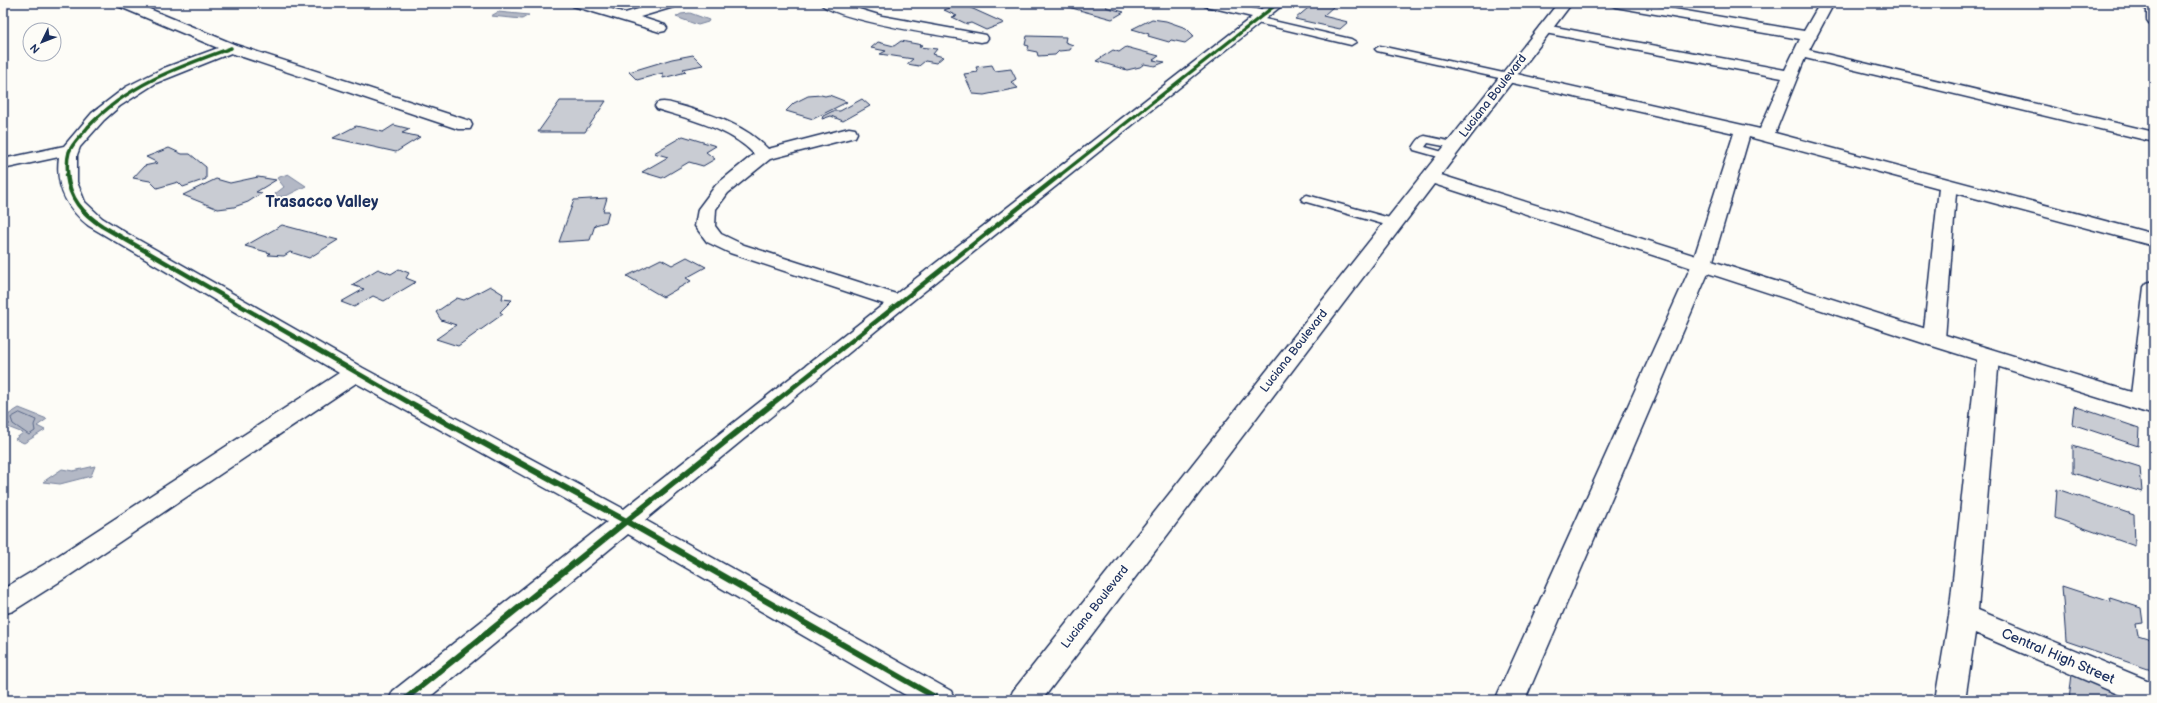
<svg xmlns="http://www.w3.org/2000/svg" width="2157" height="703" font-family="'Balsamiq Sans',sans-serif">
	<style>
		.water { fill: #b3b8c5; stroke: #76819c }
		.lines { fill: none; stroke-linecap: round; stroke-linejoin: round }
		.shore { stroke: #586687; stroke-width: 1 }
		.building { fill: #c9ccd3; stroke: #1b2f5e }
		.lane-casing { stroke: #1b2f5e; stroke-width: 3 }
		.street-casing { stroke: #1b2f5e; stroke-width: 3 }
		.secondary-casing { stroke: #1b2f5e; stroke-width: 3 }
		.lane { fill: #fdfcf7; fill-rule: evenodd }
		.street { fill: #fdfcf7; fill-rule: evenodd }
		.secondary { fill: #fdfcf7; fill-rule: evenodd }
		.cycleway-far2-casing { stroke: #fdfcf7; stroke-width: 5.5 }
		.cycleway-far1-casing { stroke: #fdfcf7; stroke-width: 7 }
		.cycleway-casing { stroke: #fdfcf7; stroke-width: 8 }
		.cycleway-far2 { stroke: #1b5e20; stroke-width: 3.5 }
		.cycleway-far1 { stroke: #1b5e20; stroke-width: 4.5 }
		.cycleway { stroke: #1b5e20; stroke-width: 6 }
		.labels { text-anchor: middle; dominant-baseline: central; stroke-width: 4; stroke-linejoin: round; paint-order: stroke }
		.street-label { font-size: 12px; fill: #1b2f5e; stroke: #fdfcf7 }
		.near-street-label { font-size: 14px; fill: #1b2f5e; stroke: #fdfcf7 }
		.district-label { font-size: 16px; font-weight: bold; fill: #1b2f5e; stroke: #fdfcf7 }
	</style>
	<rect width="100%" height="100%" fill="#fdfcf7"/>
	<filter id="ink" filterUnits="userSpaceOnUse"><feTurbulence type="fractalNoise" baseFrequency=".025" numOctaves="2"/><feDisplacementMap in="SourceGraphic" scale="8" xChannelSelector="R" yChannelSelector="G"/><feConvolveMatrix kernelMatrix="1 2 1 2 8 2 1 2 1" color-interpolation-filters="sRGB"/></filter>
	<g filter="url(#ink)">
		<path class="water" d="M498 12 529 15 522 19 491 16Z
			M690 13 709 20 708 22 698 25 676 17 681 14Z
			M288 174 306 186 286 196 275 197V194L284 187 277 178Z
			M19 408 47 419 37 426 45 430 24 443 15 439 23 433 5 426 10 424 3 421V418Z
			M95 466 91 476 60 484 43 482 62 469 73 471Z"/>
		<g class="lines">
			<path class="shore" d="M20 413 36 420 34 425 35 431 29 435 13 424 11 418Z"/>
		</g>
		<path class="building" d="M1111 3 1105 7 1124 12 1112 19 1057 4Z
			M1314 3 1334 6 1323 16 1348 22 1340 29 1295 19Z
			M962 4 1004 23 986 30 971 23 967 24 952 17 957 16 944 10Z
			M1152 19 1166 21 1186 28 1194 36 1185 43 1171 40 1169 42 1148 36 1149 34 1132 29Z
			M1027 36 1066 37 1065 42 1073 45 1070 50 1059 51 1055 55 1038 56 1037 52 1027 50 1029 46 1025 45Z
			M901 41 922 45 919 47 937 49 933 54 943 57 936 63 925 61 919 66 907 64 913 59 880 54 886 51 871 48 878 42 894 46Z
			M1126 47 1159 56 1153 60 1165 62 1155 66 1144 64 1140 67 1127 70 1096 61 1113 50 1119 52Z
			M693 55 703 65 683 69 686 72 663 78V73L637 80 629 72 672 59Z
			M992 65 995 71 1011 69 1016 79 1011 82 1018 88 984 95 973 94 964 74 978 72 976 67Z
			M821 95 825 96 829 95 847 102 813 119 786 111 794 103 808 96Z
			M862 99 870 106 843 121 831 116 822 119 823 116 833 111H840Z
			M560 101H606L585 132H538Z
			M394 125 410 129 402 133 420 137 396 152 333 138 356 126 383 132Z
			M683 136 716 146 706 152 715 159 703 166 689 162 662 178 642 172 668 157 654 153Z
			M169 148 182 154H190L206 167V179L183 187 178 182 157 188 150 181 133 178 144 166 158 163 146 157Z
			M258 177 276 180 256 192 262 193 248 202 234 207 218 209 183 195 216 179 230 183Z
			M607 198 603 211H609L606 222 595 225 590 240 559 242 574 200Z
			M282 225 338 240 309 258 290 252 284 256 268 255 270 253 245 246Z
			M687 257 706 267 686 278 691 281 663 297 627 276 661 259 672 265Z
			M378 269 391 274 399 269 409 273 406 278 416 282 384 301 373 296 354 307 341 302 364 289 352 285Z
			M490 286 503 294 502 299 512 300 500 312 503 314 458 346 436 339 456 325 441 320 436 312 457 298 464 300Z
			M2074 406 2139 428 2138 446 2072 424Z
			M2073 446 2140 467 2142 492 2100 479 2098 481 2073 473Z
			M2057 489 2134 515 2135 546 2055 518Z
			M2062 586 2111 602 2110 598 2141 608 2143 623 2136 624 2138 635 2154 640V671L2066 641Z
			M2072 674 2134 700H2069Z"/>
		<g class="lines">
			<defs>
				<path id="lane" d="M1256 17 1351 39 1356 42 1351 45 1253 22 1252 20Z
					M1380 46 1508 74 1513 77 1508 80 1377 51 1375 49Z
					M1425 136 1458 143 1459 145 1454 148 1428 143 1425 147 1450 154 1452 156 1446 159 1414 150 1413 148C1416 143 1419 137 1425 136Z
					M1307 195 1397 220 1399 223 1393 227 1303 201 1301 199 1303 197Z"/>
				<path id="street" d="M116 3H135L236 45 470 121 472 125 470 129H458L231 53 156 83 120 106 104 120 80 147 77 155V182L85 202 102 218 128 234 363 368 624 509 884 304 730 253 707 242 695 226 698 209 716 185 754 154C729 128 691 120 657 109L655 106 657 103C667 100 676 105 685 107 715 116 745 125 768 149L849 128 855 129 857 133 855 137 770 159 728 193 716 209 715 226 721 234 744 245 896 294 1252 17 1205 6 1203 3H1228L1260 10 1269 3H1285L906 306 645 520 951 691 955 700H914L628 534 426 700H389L393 691 607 522 356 383 70 575 13 611 3 614V589L50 561 339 373 89 226C66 208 55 186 59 157L3 169V159L64 146 92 113 126 87 164 68 218 48 118 6Z
					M571 3H592L625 13 658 3H679L677 6 640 17 665 25 667 28 665 31 660 32 573 6Z
					M820 3H839L882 16 981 34 986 35 988 38 986 41 981 42C955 38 832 20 820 3Z
					M1608 3H1639L1804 31 1820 3H1834L1809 50 2154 132V142L1805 58 1775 133 2154 234V246L1956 193 1945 339 1942 344 1934 346 1926 344 1923 339 1939 188 1749 137 1712 264 1525 700H1495L1692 264 1734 133 1508 82 1503 80 1500 77 1503 74 1508 72 1760 129 1782 78 1545 33 1540 32 1538 29 1540 26 1545 25 1785 70 1800 39 1615 7Z
					M2138 3H2154V24L2149 23 2147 20V10Z
					M2154 281V403L2150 408 2142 411 2134 408 2130 403 2144 287 2147 283Z
					M1988 350 1996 352 1999 357 1978 610 2154 683V700H2132L1975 633 1965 700H1935L1949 616 1977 357 1980 352Z"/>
				<path id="secondary" d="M1558 3H1572L1441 175 1942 334 2154 399V415L1926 344 1434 184 1042 700H1009L1013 691Z"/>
			</defs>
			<use href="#lane" class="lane-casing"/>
			<use href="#street" class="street-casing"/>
			<use href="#secondary" class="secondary-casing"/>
			<use href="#lane" class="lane"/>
			<use href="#street" class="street"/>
			<use href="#secondary" class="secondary"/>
			<defs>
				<path id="cycleway-far2" d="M68 176C67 168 67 159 69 152 73 142 82 135 88 127 127 85 178 67 231 48
					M1059 176 1278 3"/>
				<path id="cycleway-far1" d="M67 175C70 199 82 213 102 226L413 405
					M771 405 1060 175"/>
				<path id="cycleway" d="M412 404 626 521 940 700
					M404 700 772 404"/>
			</defs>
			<use href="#cycleway-far2" class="cycleway-far2-casing"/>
			<use href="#cycleway-far1" class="cycleway-far1-casing"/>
			<use href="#cycleway" class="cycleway-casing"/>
			<use href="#cycleway-far2" class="cycleway-far2"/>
			<use href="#cycleway-far1" class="cycleway-far1"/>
			<use href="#cycleway" class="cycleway"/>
		</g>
	</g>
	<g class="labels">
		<g class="street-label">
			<text transform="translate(1493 96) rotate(-52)">Luciana Boulevard</text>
			<text transform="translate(1294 351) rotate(-52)">Luciana Boulevard</text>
			<text transform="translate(1095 607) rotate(-52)">Luciana Boulevard</text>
		</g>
		<g class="near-street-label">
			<text transform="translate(2058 656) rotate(23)">Central High Street</text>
		</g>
		<g class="district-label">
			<text x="322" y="202">Trasacco Valley</text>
		</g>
	</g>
	<rect width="2157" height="703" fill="none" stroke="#fdfcf7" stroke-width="16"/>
	<rect x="8" y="8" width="2141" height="687" fill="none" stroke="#1b2f5e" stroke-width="1.5" filter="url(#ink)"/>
	<g transform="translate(42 42) rotate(227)"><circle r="19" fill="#fdfcf7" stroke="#a3aaba"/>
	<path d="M0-3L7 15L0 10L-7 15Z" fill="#1b2f5e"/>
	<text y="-6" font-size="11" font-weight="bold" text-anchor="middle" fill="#1b2f5e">N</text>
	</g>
</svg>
